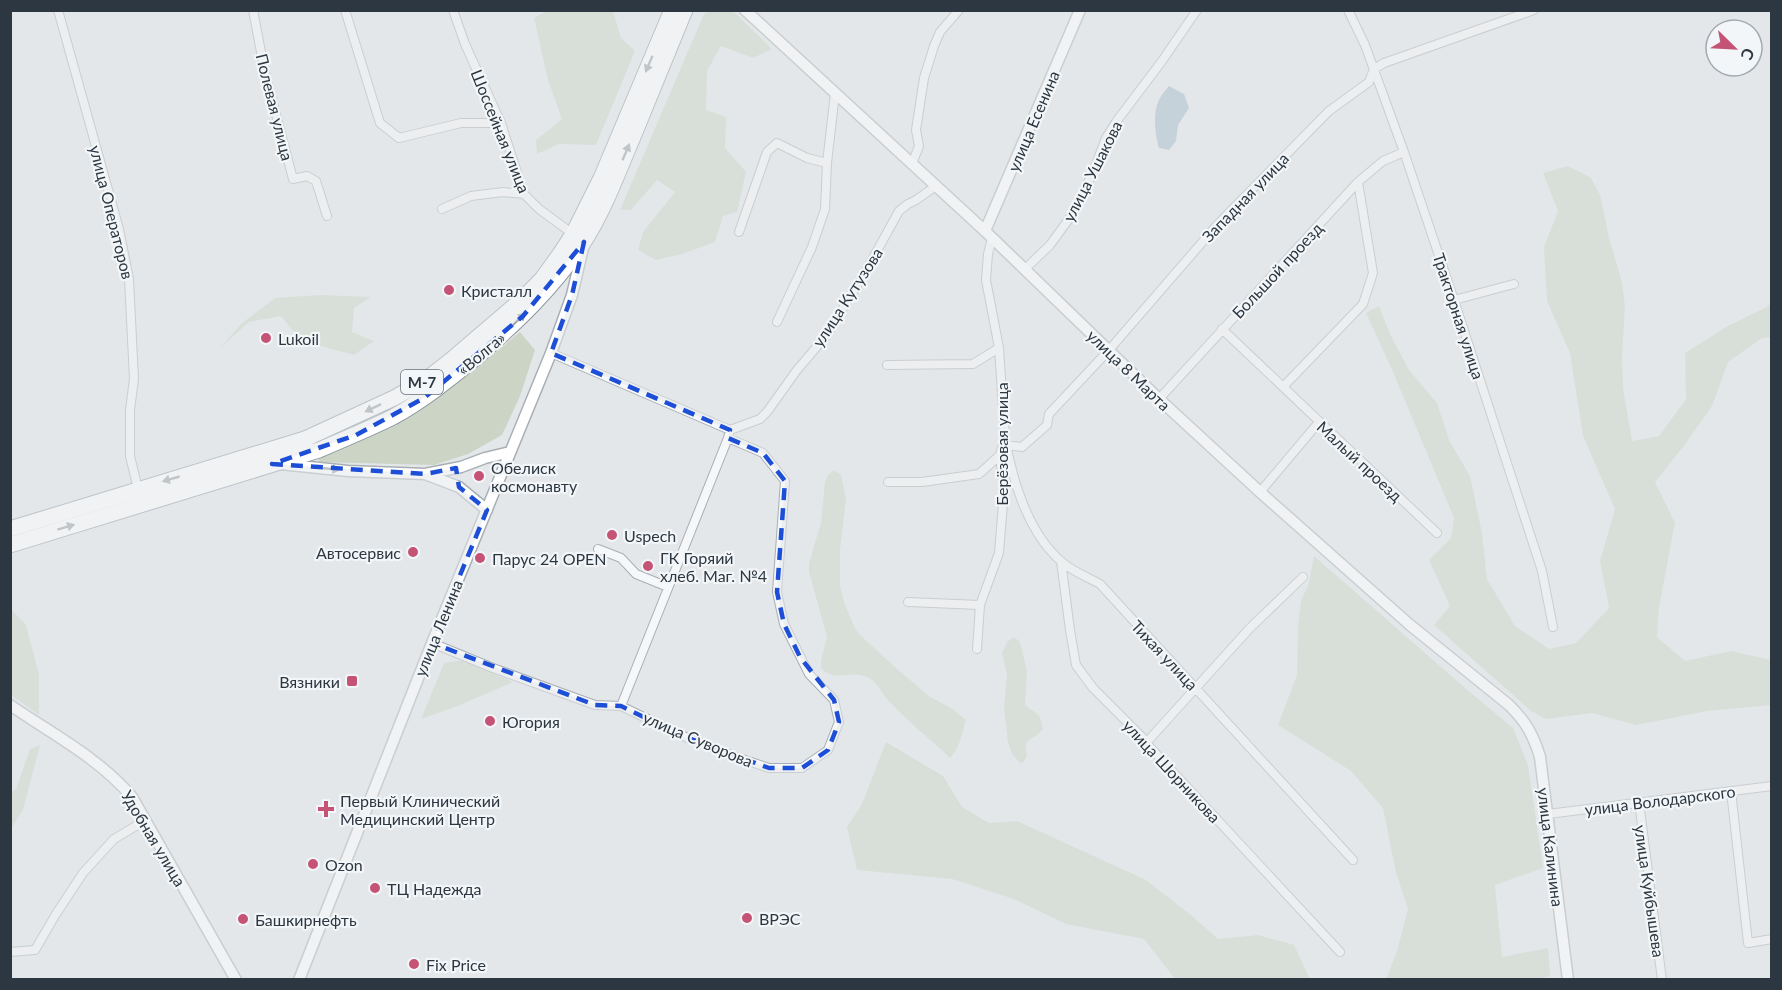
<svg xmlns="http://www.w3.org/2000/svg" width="1782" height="990" font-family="Lato,sans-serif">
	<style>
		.green { fill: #cbd4c5 }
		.water { fill: #a1b9c7 }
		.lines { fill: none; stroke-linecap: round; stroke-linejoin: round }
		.street-casing { stroke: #a8afb4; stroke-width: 10 }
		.secondary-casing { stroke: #a8afb4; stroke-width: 13 }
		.highway-casing { stroke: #8c97a0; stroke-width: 17 }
		.street { stroke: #f6f7f9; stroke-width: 8 }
		.secondary { stroke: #fff; stroke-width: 10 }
		.highway { stroke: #fff; stroke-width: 15 }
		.oneway { fill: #969ba0 }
		.marked { fill: none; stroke: #1d4ed8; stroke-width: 4.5; stroke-dasharray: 12 8; stroke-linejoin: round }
		.poi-dot { fill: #c55375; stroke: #f3f6f8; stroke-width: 2 }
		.labels { text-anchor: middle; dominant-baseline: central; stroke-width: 4.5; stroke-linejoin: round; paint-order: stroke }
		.shield { fill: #f3f6f8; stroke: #687078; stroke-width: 1.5 }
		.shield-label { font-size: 15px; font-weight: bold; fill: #2c3741 }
		.street-label { font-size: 16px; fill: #2c3741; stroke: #f3f6f8 }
		.poi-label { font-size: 16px; fill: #2c3741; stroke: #f3f6f8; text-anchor: start }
	</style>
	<rect width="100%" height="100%" fill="#e3e7ea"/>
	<path class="green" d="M546 11H613L621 38 635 51 596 145 559 144 537 154 536 140 562 119 548 80 534 18Z
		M710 11H730L735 13 772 49 753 58 721 46 707 71 706 110 726 117 725 148 746 172 737 212 723 216 715 242 682 254 656 260 638 250 643 232 675 192 657 180 631 210H620L704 14Z
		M1568 166 1591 178 1600 195 1610 242 1622 282 1625 307 1622 356 1623 388 1632 441 1659 436 1686 399 1685 353 1726 327 1767 307 1771 303V337L1762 338 1728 362 1712 406 1683 447 1655 482 1675 523 1659 607 1657 637 1685 661 1731 651 1771 660V705L1707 711 1636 725 1592 713 1546 719 1531 711 1434 625 1450 606 1429 560 1451 538 1454 518 1393 372 1366 313 1379 306 1390 334 1409 370 1437 403 1449 440 1470 476 1482 533 1487 579 1515 626 1549 649 1576 643 1609 608 1600 561 1615 509 1583 436 1570 353 1547 301 1544 247 1558 211 1543 173Z
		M320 295 371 297 354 308 352 332 374 341 354 355 317 345 292 330 281 316 249 322 220 348 241 324 275 298Z
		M520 332 535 350 520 396 502 435 468 454 434 465 319 462 318 455 432 400 473 371Z
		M834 470 841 475 846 499 840 550V586L844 602 854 626 859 634 896 668 929 696 951 708 966 720C962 734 960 747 950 758 929 738 906 720 887 699 881 692 877 682 869 678 851 668 835 684 821 668V660L827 637 809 572V563L821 523 825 482 828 475Z
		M1314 556 1464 687 1513 728 1528 765 1543 868 1495 885 1502 957 1548 948 1550 976 1535 980 1386 979 1397 951 1408 909 1396 873 1383 808 1351 771 1278 725 1297 675 1298 628 1301 600 1308 586Z
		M10 608 26 625 39 675V715L11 695Z
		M1014 637 1020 642 1027 671 1025 705 1039 715 1043 729C1034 741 1022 736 1027 755L1024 762 1020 763 1012 754 1008 743 1004 707 1007 675 1002 653 1007 642Z
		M463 660 513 682 460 705 421 719 444 663Z
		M886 742 943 776 962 807 989 823 1017 821 1146 880 1191 915 1218 939 1258 935 1294 945 1310 979H1175L1144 939 1066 924 1014 899 952 879 857 870 847 827 862 804Z
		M40 745 23 810 11 829V792L16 789 30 749Z"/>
	<path class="water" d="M1169 86 1184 94 1189 108 1178 125 1176 141 1169 150 1159 148C1155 133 1152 112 1160 98 1162 94 1166 90 1169 86Z"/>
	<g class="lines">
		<defs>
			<path id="street" d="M58 10 119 229 129 279 134 379 130 410V456L138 489
				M253 10 265 73 293 179 307 176 316 181 327 216
				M345 10 380 123 399 138 461 123H501
				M453 10 465 44 501 123 524 194 539 209 573 234
				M1348 10 1365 45 1404 152 1454 300 1542 571 1553 627
				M912 164 919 146 916 130 924 78 934 46 940 32 959 10
				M442 209 471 196 503 192 524 194
				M739 232 767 152 777 143 807 158 827 163 835 93
				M1025 269 1050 245 1074 212 1093 172 1106 138 1116 122 1162 61 1197 10
				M1454 300 1514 284
				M777 322 812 247 825 209 827 163
				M1222 329 1437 533
				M887 365 973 364 999 348
				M1283 387 1363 304 1373 273 1358 182
				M1159 399 1358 182 1383 161 1404 152
				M730 430 760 419 767 412 797 370 826 336 867 269 899 211 908 204 916 200 936 186
				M1005 439C1013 482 1030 539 1067 566 1077 573 1089 578 1100 584L1353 860
				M1006 445 1022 447 1047 425 1049 414 1109 350 1218 224 1329 111 1369 82 1374 69 1384 63 1534 10
				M888 482H922L979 474 1000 455
				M1260 492 1319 422
				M598 549 621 558 636 574 668 587
				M1061 561 1070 630 1076 665 1093 688 1142 737 1146 743 1340 952
				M908 602 980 605
				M432 643 493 668 595 705 621 706 683 736 733 756 769 768H802L828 750 839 722 834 700 809 674 784 624 777 592 785 481 763 453 728 438 730 430 551 353
				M977 649 980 605 999 553 1004 491 1000 455 1005 439 999 348 986 280 988 254 992 238
				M621 706 728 438
				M1146 743 1250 628 1303 577
				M1731 791 1748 943 1772 939
				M1639 802 1662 980
				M1548 814 1772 786
				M10 952 35 950 56 914 83 873 114 839 146 820"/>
			<path id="secondary" d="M745 10 985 231 1159 399 1260 492 1410 625 1509 705C1526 722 1533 734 1540 757L1568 980
				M985 231 1080 10
				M280 464 348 471 425 474 461 467 485 458 510 452
				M425 474 459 487 487 510
				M10 705C52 734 99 758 132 797L236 980
				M299 980 432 643 551 353 572 295 583 248"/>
			<path id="highway" d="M10 529 305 439 394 398 423 382 450 361 520 301 542 279 560 254 573 234 602 176 672 10
				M10 545 319 450C344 439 369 429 393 417 424 400 451 378 478 356 517 322 554 287 583 243 604 211 618 172 633 137 650 95 667 53 685 10"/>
		</defs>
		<use href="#street" class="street-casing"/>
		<use href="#secondary" class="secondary-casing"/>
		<use href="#highway" class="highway-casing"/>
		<use href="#street" class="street"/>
		<use href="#secondary" class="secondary"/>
		<use href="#highway" class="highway"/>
	</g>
	<defs><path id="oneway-solid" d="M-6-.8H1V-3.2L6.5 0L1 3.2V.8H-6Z" transform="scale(1.5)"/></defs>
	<g class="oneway">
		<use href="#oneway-solid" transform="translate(649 64) rotate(113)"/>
		<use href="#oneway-solid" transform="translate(626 152) rotate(-67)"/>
		<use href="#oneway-solid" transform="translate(519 319) rotate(-44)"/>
		<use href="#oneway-solid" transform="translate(373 408) rotate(154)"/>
		<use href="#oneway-solid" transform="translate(331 469) rotate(5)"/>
		<use href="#oneway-solid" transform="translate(171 479) rotate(164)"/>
		<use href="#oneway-solid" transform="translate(66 527) rotate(-17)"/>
	</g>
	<path d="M0 0H1782V990H0ZM584 242 572 295 551 353 730 430 728 438 763 453 785 481 777 592 784 624 800 657 834 700 839 722 828 750 802 768H769L683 736 621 706 595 705 432 643 487 510 459 487 456 468 425 474 272 464 356 435 424 398 523 316Z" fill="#e3e7ea" fill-opacity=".55" fill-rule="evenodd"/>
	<path class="marked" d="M584 242 572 295 551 353 730 430 728 438 763 453 785 481 777 592 784 624 800 657 834 700 839 722 828 750 802 768H769L683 736 621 706 595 705 432 643 487 510 459 487 456 468 425 474 272 464 356 435 424 398 523 316Z"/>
	<g class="poi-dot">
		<circle cx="449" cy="290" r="6"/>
		<circle cx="266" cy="338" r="6"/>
		<circle cx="479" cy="476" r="6"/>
		<circle cx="612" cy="535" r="6"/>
		<circle cx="413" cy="552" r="6"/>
		<circle cx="480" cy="558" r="6"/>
		<circle cx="648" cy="566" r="6"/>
		<rect x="346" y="675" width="12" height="12" rx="3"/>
		<circle cx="490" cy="721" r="6"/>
		<path d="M323 800h6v6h6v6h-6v6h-6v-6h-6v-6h6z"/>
		<circle cx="313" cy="864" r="6"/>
		<circle cx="375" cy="888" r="6"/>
		<circle cx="747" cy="918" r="6"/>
		<circle cx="243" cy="919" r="6"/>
		<circle cx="414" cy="964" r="6"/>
	</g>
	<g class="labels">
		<rect class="shield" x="401" y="370" width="42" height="24" rx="4.5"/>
		<g class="shield-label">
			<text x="422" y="382">М-7</text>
		</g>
		<g class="street-label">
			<text transform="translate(275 107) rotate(76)">Полевая улица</text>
			<text transform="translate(1033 121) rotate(-67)">улица Есенина</text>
			<text transform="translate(501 131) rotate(68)">Шоссейная улица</text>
			<text transform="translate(1092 171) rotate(-63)">улица Ушакова</text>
			<text transform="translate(1245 197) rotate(-46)">Западная улица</text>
			<text transform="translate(112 212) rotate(76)">улица Операторов</text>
			<text transform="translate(1277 270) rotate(-47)">Большой проезд</text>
			<text transform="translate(847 297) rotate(-57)">улица Кутузова</text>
			<text transform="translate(1459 316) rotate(72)">Тракторная улица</text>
			<text transform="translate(481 353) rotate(-40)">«Волга»</text>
			<text transform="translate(1129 370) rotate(44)">улица 8 Марта</text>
			<text transform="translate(1001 444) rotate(-90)">Берёзовая улица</text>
			<text transform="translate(1360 461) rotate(43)">Малый проезд</text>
			<text transform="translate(438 628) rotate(-68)">улица Ленина</text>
			<text transform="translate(1165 655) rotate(47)">Тихая улица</text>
			<text transform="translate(698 739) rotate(23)">улица Суворова</text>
			<text transform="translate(1172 771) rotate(47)">улица Шорникова</text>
			<text transform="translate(1660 800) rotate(-7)">улица Володарского</text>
			<text transform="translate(154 838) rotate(59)">Удобная улица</text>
			<text transform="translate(1551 847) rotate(83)">улица Калинина</text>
			<text transform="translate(1650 891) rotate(82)">улица Куйбышева</text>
		</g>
		<g class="poi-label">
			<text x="461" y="290">Кристалл</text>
			<text x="278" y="338">Lukoil</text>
			<text x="491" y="467">Обелиск<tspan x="491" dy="18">космонавту</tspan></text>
			<text x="624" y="535">Uspech</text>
			<text x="401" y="552" text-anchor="end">Автосервис</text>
			<text x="660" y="557">ГК Горяий<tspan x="660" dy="18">хлеб. Маг. №4</tspan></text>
			<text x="492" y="558">Парус 24 OPEN</text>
			<text x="340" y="681" text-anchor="end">Вязники</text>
			<text x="502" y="721">Югория</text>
			<text x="340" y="800">Первый Клинический<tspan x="340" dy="18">Медицинский Центр</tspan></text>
			<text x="325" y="864">Ozon</text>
			<text x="387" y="888">ТЦ Надежда</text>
			<text x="759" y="918">ВРЭС</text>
			<text x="255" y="919">Башкирнефть</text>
			<text x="426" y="964">Fix Price</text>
		</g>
	</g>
	<rect width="1782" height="990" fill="none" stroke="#2c3741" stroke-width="24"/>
	<g transform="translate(1734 48) rotate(114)"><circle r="28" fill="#f3f6f8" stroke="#a3aaaf" stroke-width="1.5"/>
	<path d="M0-4.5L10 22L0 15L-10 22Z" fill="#c55375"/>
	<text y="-9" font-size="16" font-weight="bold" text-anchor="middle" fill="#2c3741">С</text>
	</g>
</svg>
